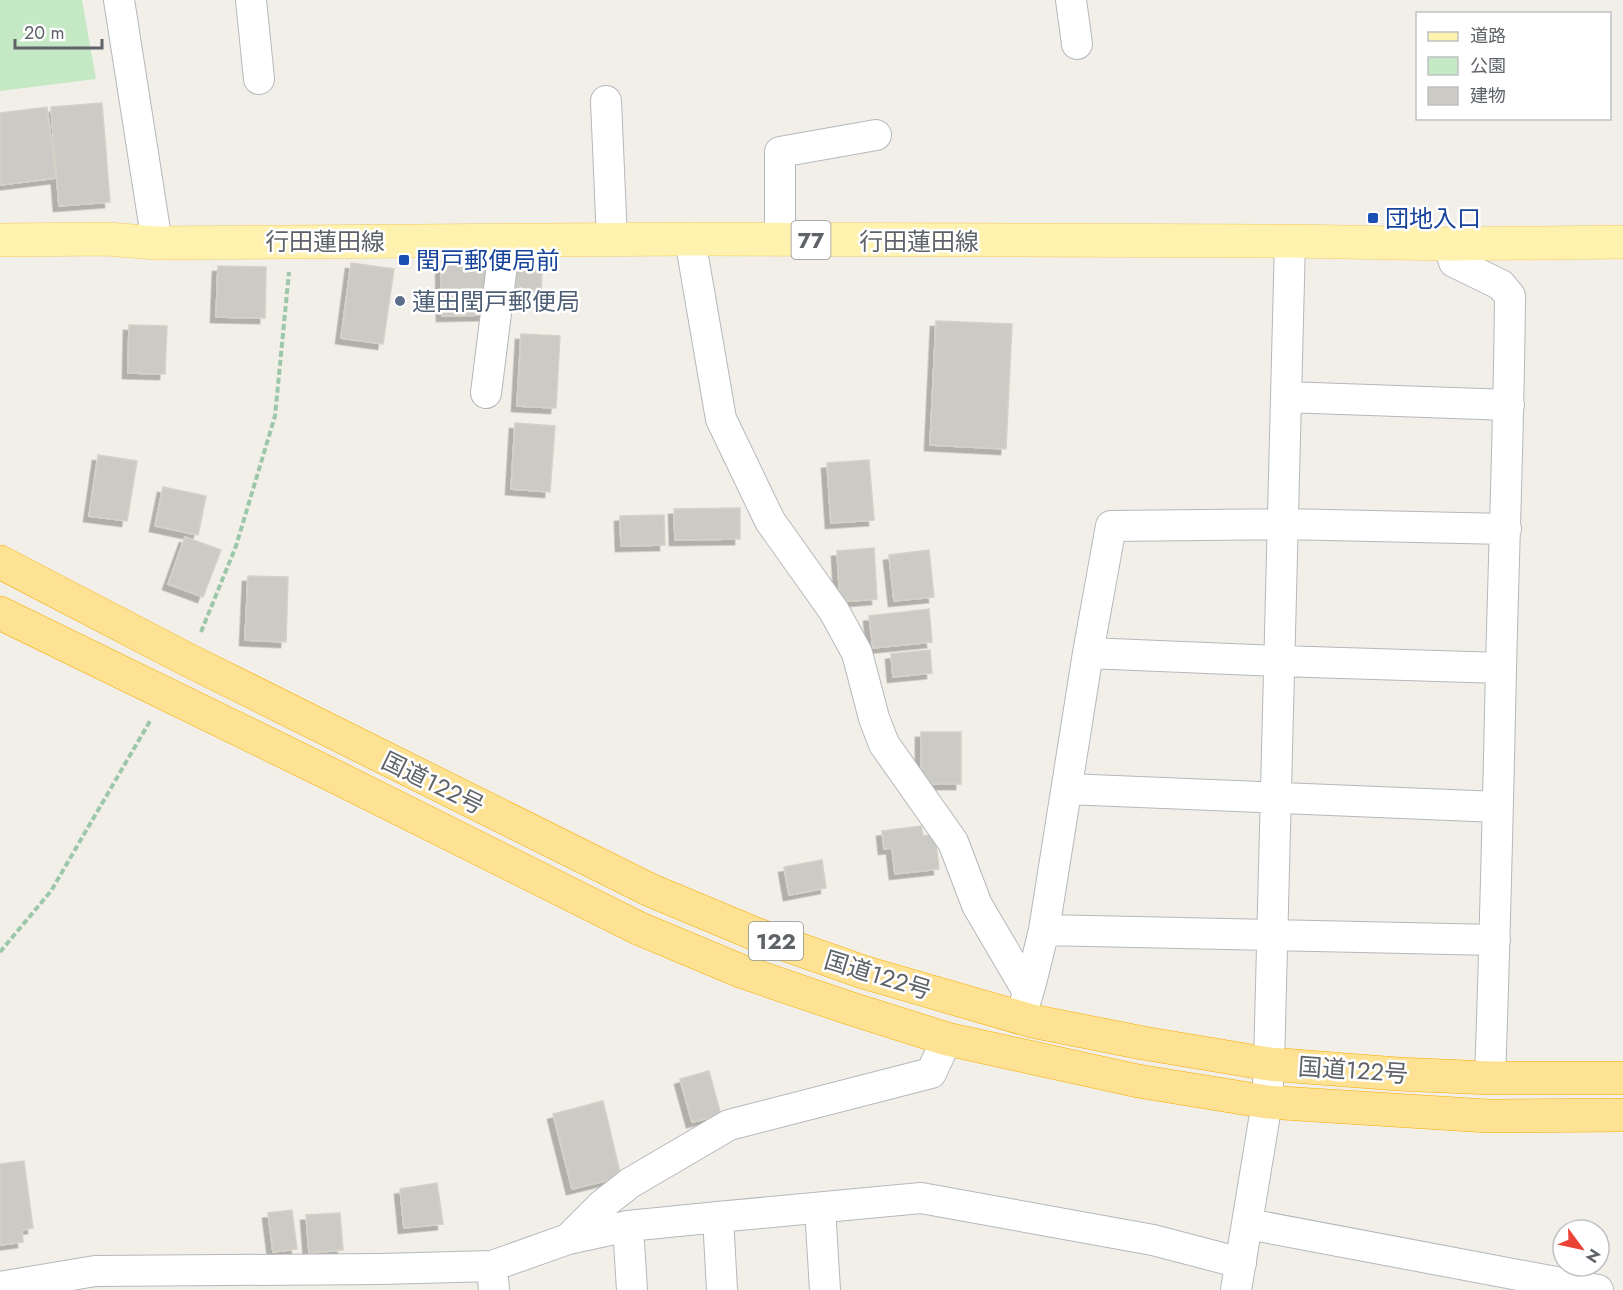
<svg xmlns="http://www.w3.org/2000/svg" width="1623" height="1290" font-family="Jost,'Noto Sans JP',sans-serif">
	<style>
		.green { fill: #c5e8c5 }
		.building { fill: #cccac5; stroke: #d6d1c6; stroke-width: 1.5; filter: url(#shadow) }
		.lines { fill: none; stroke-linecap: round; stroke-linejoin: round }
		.minor-casing { stroke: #b5b8bc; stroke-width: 32 }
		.major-casing { stroke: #f2c960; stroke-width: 34 }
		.highway-casing { stroke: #f9ab00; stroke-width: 34 }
		.path { stroke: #9cc7a9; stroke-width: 4; stroke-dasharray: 6 3; stroke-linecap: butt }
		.minor { stroke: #fff; stroke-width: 30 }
		.major { stroke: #fff2af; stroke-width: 33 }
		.highway { stroke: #fde293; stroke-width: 33 }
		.transit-dot { fill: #1a4fb4; stroke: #fff; stroke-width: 2 }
		.service-dot { fill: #5c6f8a; stroke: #fff; stroke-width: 2 }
		.labels { text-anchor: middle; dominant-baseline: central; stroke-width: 5; stroke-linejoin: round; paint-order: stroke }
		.shield { fill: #fff; stroke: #8f9295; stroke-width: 1.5 }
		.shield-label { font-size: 22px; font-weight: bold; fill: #5f6368 }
		.transit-label { font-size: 24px; fill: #164399; stroke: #fff; text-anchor: start }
		.street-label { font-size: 24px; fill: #5f6368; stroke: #fff }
		.service-label { font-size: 24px; fill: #4e5e75; stroke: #fff; text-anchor: start }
	</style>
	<defs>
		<filter id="shadow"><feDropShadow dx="-5.5" dy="5.5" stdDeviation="0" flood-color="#0004"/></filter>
	</defs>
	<rect width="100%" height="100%" fill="#f1efe8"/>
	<path class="green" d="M0 0H82L96 79 0 91Z"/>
	<path class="building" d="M102 103 110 202 59 206 51 107Z
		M47 107 56 178 0 185V113Z
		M486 259 487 315 442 316 441 260Z
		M351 263 394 269 383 344 341 338Z
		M218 266 266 267 265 318 216 317Z
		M516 268 542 269 541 293H515Z
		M936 321 1012 324 1006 449 930 445Z
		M129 325 167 326 165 374 128 373Z
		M521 334 560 336 556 408 517 406Z
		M515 423 555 426 550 492 511 489Z
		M98 455 137 461 127 521 89 516Z
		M869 460 874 520 831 523 827 463Z
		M163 487 206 496 198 535 155 526Z
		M740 508V539L675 540 674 509Z
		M664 515 665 545 621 546 620 516Z
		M185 537 221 550 203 597 168 584Z
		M874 548 877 599 840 602 837 551Z
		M929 550 934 597 894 601 889 555Z
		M248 576 288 577 286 642 245 640Z
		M929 609 932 642 873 648 869 616Z
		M930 650 932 673 893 677 891 654Z
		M921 732H961V784H921Z
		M921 826 923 836 935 834 939 869 895 874 892 848 884 849 882 831Z
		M822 860 826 888 789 895 784 867Z
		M709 1071 721 1115 692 1122 680 1079Z
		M603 1101 621 1177 572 1189 553 1114Z
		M24 1161 33 1228 22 1230 23 1242 0 1245V1164Z
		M437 1183 443 1224 404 1228 400 1189Z
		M292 1210 297 1249 273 1252 268 1213Z
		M340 1213 343 1250 309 1253 306 1215Z"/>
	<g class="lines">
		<defs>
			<path id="minor" d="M119 0 157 243
				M251 0 259 79
				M1071 0 1077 44
				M606 101 612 240
				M690 239 721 419 770 521 834 611 857 653 874 718 884 744 953 842 977 905 1028 992
				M780 240V152L876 135
				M1449 244 1454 262 1501 285 1510 296C1509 421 1504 545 1501 669 1498 806 1495 942 1490 1078
				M486 393 505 241
				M1286 397 1509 405
				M1088 653 1279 661 1501 668
				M1067 789 1498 807
				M1044 930 1495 940
				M1021 1017 1032 979 1044 930 1088 653 1111 526 1283 524 1506 529
				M820 1208 825 1290
				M718 1217 722 1290
				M1248 1224 1598 1290
				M628 1226 632 1290
				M568 1239 602 1205 630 1183 729 1125 931 1073 947 1039
				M492 1266 494 1290
				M0 1287 95 1271 381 1269 492 1266 568 1239 628 1226 718 1217 921 1198 1153 1240 1241 1263
				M1236 1290 1267 1102 1269 1064 1290 241"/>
			<path id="major" d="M0 240 107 239 157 243 690 239 1290 241 1449 244 1623 242"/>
			<path id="highway" d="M0 562 190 661 650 890 753 933 863 972 1032 1021 1143 1043 1269 1064 1398 1074 1490 1078H1623
				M0 613 334 776 638 928 743 972 849 1008 947 1039 1138 1081 1267 1102 1488 1116 1623 1115"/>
		</defs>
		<use href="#minor" class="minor-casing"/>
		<use href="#major" class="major-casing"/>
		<use href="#highway" class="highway-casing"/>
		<path class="path" d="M201 632 236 546 275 416 289 272
			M0 952 51 891 150 721"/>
		<use href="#minor" class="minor"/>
		<use href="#major" class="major"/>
		<use href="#highway" class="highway"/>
	</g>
	<g class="transit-dot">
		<rect x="1367" y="212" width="12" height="12" rx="3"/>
		<rect x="398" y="254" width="12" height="12" rx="3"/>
	</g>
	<circle class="service-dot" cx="400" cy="301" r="6"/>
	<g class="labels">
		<g class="shield">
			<rect x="791.5" y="221" width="39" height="38" rx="4.5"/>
			<rect x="749" y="922" width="54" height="38" rx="4.5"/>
		</g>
		<g class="shield-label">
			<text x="811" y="240">77</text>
			<text x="776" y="941">122</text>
		</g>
		<g class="transit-label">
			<text x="1385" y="218">団地入口</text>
			<text x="416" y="260">閏戸郵便局前</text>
		</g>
		<g class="street-label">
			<text x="325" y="241">行田蓮田線</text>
			<text x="919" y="241">行田蓮田線</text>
			<text transform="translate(433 783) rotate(26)">国道122号</text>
			<text transform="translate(878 975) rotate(17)">国道122号</text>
			<text transform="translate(1353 1070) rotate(4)">国道122号</text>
		</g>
		<g class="service-label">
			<text x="412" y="301">蓮田閏戸郵便局</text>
		</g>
	</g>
	<rect x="1416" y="12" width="195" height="108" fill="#ffffff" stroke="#bfc1c3" stroke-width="1.5"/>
	<rect x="1428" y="32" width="30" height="9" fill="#fff2af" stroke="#bfc1c3" stroke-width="1.5"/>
	<text x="1470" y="42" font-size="18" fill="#5f6368">道路</text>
	<rect x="1428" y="57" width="30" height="18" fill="#c5e8c5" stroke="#bfc1c3" stroke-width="1.5"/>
	<text x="1470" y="72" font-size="18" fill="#5f6368">公園</text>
	<rect x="1428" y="87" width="30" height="18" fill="#cccac5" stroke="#bfc1c3" stroke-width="1.5"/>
	<text x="1470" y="102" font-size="18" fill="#5f6368">建物</text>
	<g transform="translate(1581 1248) rotate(123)"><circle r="28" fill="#ffffff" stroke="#bfc1c3" stroke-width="1.5"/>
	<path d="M0-4.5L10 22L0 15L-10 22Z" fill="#ea4335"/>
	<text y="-9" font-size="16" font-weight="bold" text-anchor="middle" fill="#5f6368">N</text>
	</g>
	<path d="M15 39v9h87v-9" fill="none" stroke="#5f6368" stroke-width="3"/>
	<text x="24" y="39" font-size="18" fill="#5f6368" stroke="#ffffff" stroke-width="4.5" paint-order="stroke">20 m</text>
</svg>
